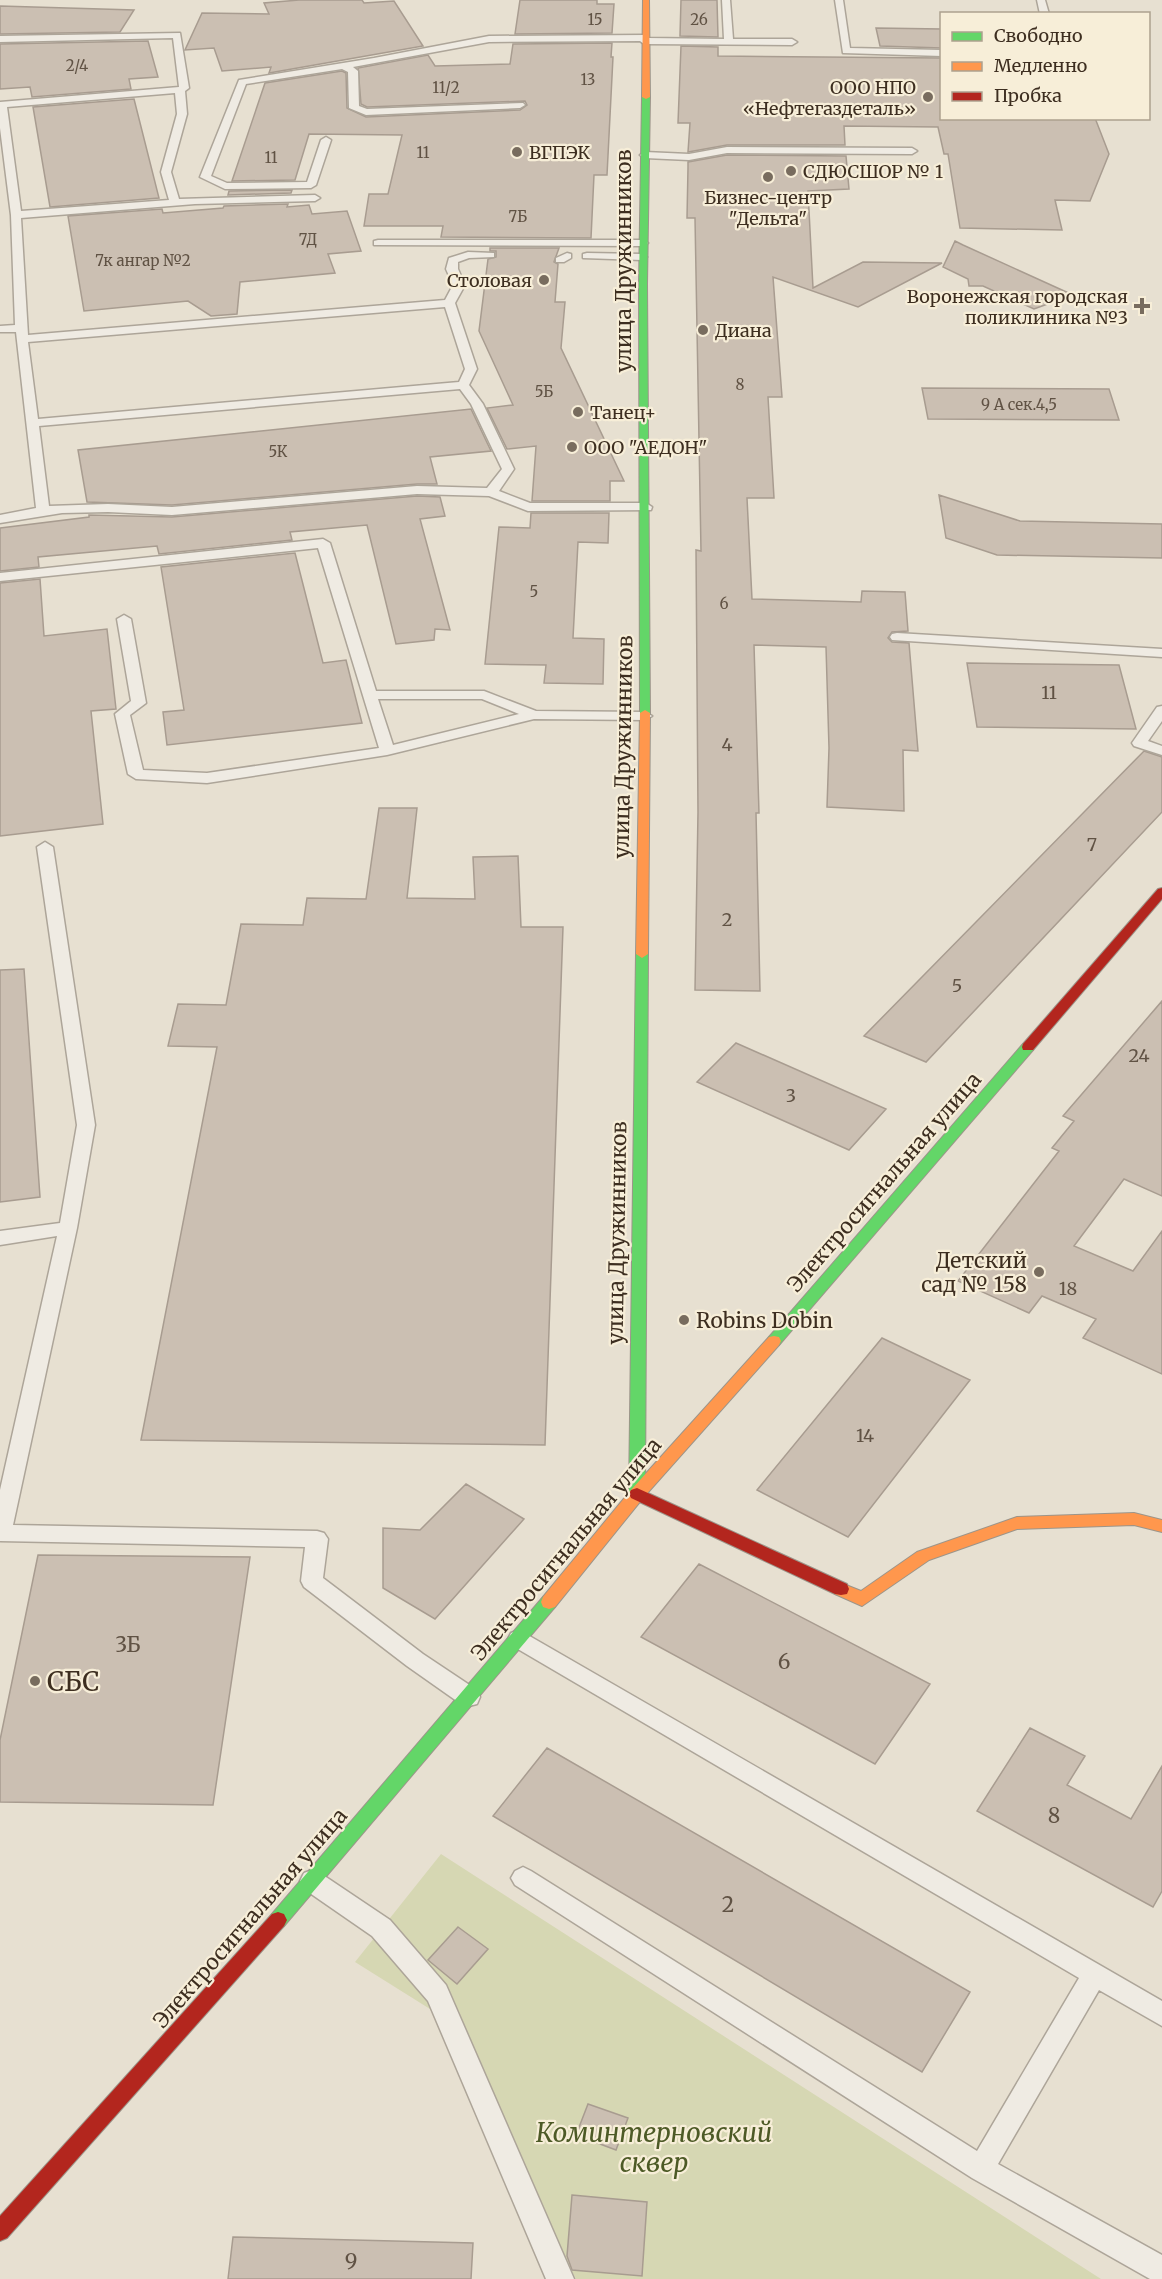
<svg xmlns="http://www.w3.org/2000/svg" width="1162" height="2279" font-family="Merriweather,serif">
	<style>
		.green { fill: #d6d7b3 }
		.building { fill: #cbbfb2; stroke: #a89c90; stroke-width: 1.5 }
		.lines { fill: none; stroke-linecap: round; stroke-linejoin: round }
		.lane-casing { stroke: #ada599; stroke-width: 3 }
		.fast-casing { stroke: #9c958a; stroke-width: 2 }
		.slow-casing { stroke: #9c958a; stroke-width: 2 }
		.jam-casing { stroke: #9c958a; stroke-width: 2 }
		.lane { fill: #efebe3; fill-rule: evenodd }
		.fast { fill: #63d668; fill-rule: evenodd }
		.slow { fill: #ff974d; fill-rule: evenodd }
		.jam { fill: #b3261e; fill-rule: evenodd }
		.poi-dot { fill: #786c5e; stroke: #f7eed8; stroke-width: 2 }
		.labels { text-anchor: middle; dominant-baseline: central; stroke-width: 4.5; stroke-linejoin: round; paint-order: stroke }
		.far-number-label { font-size: 15px; fill: #605244 }
		.far-poi-label { font-size: 18px; fill: #3d2e20; stroke: #f7eed8; text-anchor: start }
		.number-label { font-size: 18px; fill: #605244 }
		.street-label { font-size: 21px; fill: #3d2e20; stroke: #f7eed8 }
		.poi-label { font-size: 21px; fill: #3d2e20; stroke: #f7eed8; text-anchor: end }
		.near-number-label { font-size: 21px; fill: #605244 }
		.near-poi-label { font-size: 26px; fill: #3d2e20; stroke: #f7eed8; text-anchor: start }
		.near-park-label { font-size: 26px; font-style: italic; fill: #4d5a26; stroke: #f7eed8 }
	</style>
	<rect width="100%" height="100%" fill="#e7e0d1"/>
	<path class="green" d="M441 1854 1101 2279H576L430 2009 355 1962Z"/>
	<path class="building" d="M299 0H362L364 3 394 1 423 46 269 73 271 67 222 71 214 48 185 50 202 13 269 14 264 3Z
		M520 0H597V4H614L612 33 515 34Z
		M681 0H717L718 37 680 36Z
		M0 6 134 10 120 32 0 34Z
		M876 28 942 29V48L880 46Z
		M148 41 158 77 129 79 131 89 32 97 30 87 0 89V44Z
		M612 43 611 57H613L607 175H594L591 238 441 237 443 226H364L369 194H388L402 135 309 134 295 180 232 181 265 83 342 71 346 73 347 108 366 117 520 110 527 105 525 101 367 107 361 104 358 68 428 55 435 66 510 64 513 44Z
		M681 46 718 47V56L942 58V118H1095L1109 154 1090 201 1055 200 1062 230 960 228 948 154H944L938 127 844 126 845 145H727L688 152 690 123H678Z
		M134 99 159 198 50 207 33 107Z
		M727 155 846 156 849 189 808 191 813 288 863 262 942 263 858 307 773 277 782 397H768L774 498H747L752 599 861 602 862 591 905 592 908 631 892 632 888 638 892 642 909 643 918 751 903 750 904 811 827 807 829 748 826 647 754 645 759 813H756L760 991 695 990 698 812 696 550 701 551 695 218H687L688 168V162Z
		M292 190 291 193 228 195 229 191Z
		M288 204 287 207 309 205 312 214 347 211 361 251 328 254 335 273 240 282 237 314 211 316 188 301 84 311 68 216 162 209 163 213 223 208 224 206Z
		M955 241 963 245 1073 295 1034 309 983 286H969L968 279 943 267Z
		M490 248H559L554 262 558 264 555 302H565L561 348 624 481H610V501H532L536 446 507 449 487 408 513 405 479 331 488 259 496 257V251H490Z
		M922 388 1109 389 1119 420 928 419Z
		M471 409 491 451 430 457 437 484H417L172 505 87 502 78 450Z
		M939 495 1020 521 1162 524V558L997 555 946 538Z
		M417 496 440 497 445 516 420 519 450 630 435 629 434 640 396 644 367 525 290 532 292 540 159 554 157 546 38 557 39 567 0 571V528L89 517V515L172 517Z
		M531 513H609L608 543 578 542 573 638 604 639 603 684 544 683 546 665 485 664 499 527 530 528Z
		M295 553 323 663 346 660 362 723 167 745 163 712 184 710 161 567Z
		M40 579 44 636 107 629 116 709 91 711 103 824 0 836V583Z
		M967 663 1119 665 1136 729 977 727Z
		M1144 751 1162 757V812L926 1062 864 1036Z
		M379 808H417L407 898 475 899 473 857 518 856 521 927H563L545 1445 141 1440 217 1047 168 1046 178 1004 226 1005 241 924 303 925 307 898 366 899Z
		M24 969 40 1197 0 1202V970Z
		M1162 1001V1196L1124 1179 1074 1246 1133 1271 1162 1231V1374L1083 1338 1096 1319 1042 1296 1029 1313 958 1281 1059 1151 1052 1148 1074 1121 1063 1116Z
		M736 1043 886 1109 849 1150 697 1082Z
		M882 1338 970 1380 848 1537 757 1490Z
		M466 1484 524 1519 435 1619 383 1588V1528L420 1530Z
		M38 1555 250 1557 213 1805 0 1802V1740Z
		M699 1564 930 1684 875 1764 641 1637Z
		M1030 1728 1085 1756 1067 1785 1131 1819 1162 1766V1891L1153 1907 977 1811Z
		M547 1748 970 1992 922 2072 493 1816Z
		M458 1927 488 1949 457 1984 428 1960Z
		M588 2104 628 2118 616 2150 576 2135Z
		M572 2195 647 2202 642 2276 572 2270 567 2256Z
		M233 2237 473 2243 471 2279H228Z"/>
	<g class="lines">
		<defs>
			<path id="lane" d="M722 0H730L733 39H792L797 42 792 45 644 44 640 41 489 42 353 67 358 71 359 106 367 109 523 103 525 105 520 108 366 115 349 108 348 72 342 69 246 84 211 176 227 183 307 182 321 140 326 137 331 140 316 185 311 188 225 189 200 177 239 80 374 58 489 36 644 35 648 38 724 39Z
				M835 0H843L850 48 942 50V56L843 53Z
				M1037 0H1045L1049 14H1040Z
				M180 33 189 88 185 91 187 114 171 172 179 199 315 195 320 198 315 201 195 204 21 218 28 335 445 300 453 285 446 269 449 258 468 252 494 253V257L469 258 458 262V269L465 285 455 303 477 369 469 385 483 404 514 469 499 491 530 503H646L652 507 651 510 528 511 489 496 417 494 172 515 108 512 62 513 0 523V515L36 508 16 332H0V326L15 325 11 215 0 128V102L179 87 173 38 0 42V36ZM175 93 177 114 161 172 169 200 21 211 7 107ZM445 307 465 369 459 382 38 419 28 342ZM460 389 471 404 502 469 487 488 417 486 172 507 108 504 49 506 39 426Z
				M727 147 912 148 917 151 912 154 727 153 689 160 645 158 640 155 645 152 689 154Z
				M378 240H643L648 243 643 246 374 245V241Z
				M567 253 571 254V258L564 262H556V258Z
				M587 253 642 254 647 257 642 260 583 258V254Z
				M323 539 330 543 376 691H484L536 711 645 712 652 716 645 720 534 719 387 755 207 783 136 779 128 774 115 714 131 701 117 619 124 615 131 619 146 703 130 715 143 770 207 773 379 748 318 548 0 581V573ZM378 699H482L519 714 393 745Z
				M897 633 1162 649V657L892 640 890 637 892 634Z
				M1162 706V721L1148 741 1162 746V755L1134 746 1132 743 1157 707Z
				M45 842 53 847 95 1125 77 1228 13 1525 317 1531 324 1533 328 1539 323 1578 423 1654 477 1690 480 1697 477 1704 469 1706 461 1704 407 1666 304 1587 301 1581 305 1547 0 1541V1490L57 1236 0 1245V1231L60 1223 77 1125 37 847Z
				M519 1630 1162 2001V2026L1099 1990 998 2164 1162 2255V2279H1150L972 2178 515 1885 511 1878 515 1871 523 1867 531 1871 977 2151 1079 1978 511 1645 508 1639 511 1633Z
				M312 1870 320 1873 390 1920 446 1985 574 2279H546L428 2001 372 1936 304 1889 300 1881 304 1873Z"/>
			<path id="fast" d="M646 95 650 97 647 284 650 713 645 716 640 713 639 284 642 97Z
				M642 950 648 954 645 1494 643 1498 637 1500 631 1498 629 1494 636 954Z
				M1028 1043 1033 1044 1034 1047 1033 1050 779 1345H769L767 1341 769 1337 1023 1044Z
				M549 1595 555 1597 557 1602 555 1607 284 1926 278 1928 272 1926 269 1920 272 1914 543 1597Z"/>
			<path id="slow" d="M643 0H649L650 97 646 99 642 97Z
				M645 710 650 713 648 954 642 958 636 954 640 713Z
				M774 1336 779 1337 781 1341 779 1345 643 1498 555 1607 549 1609 543 1607 541 1602 543 1597 631 1490 769 1337Z
				M1134 1513 1162 1520V1532L1134 1525 1017 1529 929 1560 862 1606 835 1594 833 1589 835 1584 841 1583 861 1591 917 1552 1017 1517Z"/>
			<path id="jam" d="M1162 888V899L1033 1050H1023L1022 1047 1023 1044 1158 889Z
				M637 1488 847 1584 849 1589 847 1594 841 1595 835 1594 631 1498 629 1494 631 1490Z
				M278 1912 284 1914 287 1920 284 1926 7 2238 0 2241V2216L272 1914Z"/>
		</defs>
		<use href="#lane" class="lane-casing"/>
		<use href="#fast" class="fast-casing"/>
		<use href="#slow" class="slow-casing"/>
		<use href="#jam" class="jam-casing"/>
		<use href="#lane" class="lane"/>
		<use href="#fast" class="fast"/>
		<use href="#slow" class="slow"/>
		<use href="#jam" class="jam"/>
	</g>
	<g class="poi-dot">
		<circle cx="928" cy="97" r="6"/>
		<circle cx="517" cy="152" r="6"/>
		<circle cx="791" cy="171" r="6"/>
		<circle cx="768" cy="177" r="6"/>
		<circle cx="544" cy="280" r="6"/>
		<path d="M1139 297h6v6h6v6h-6v6h-6v-6h-6v-6h6z"/>
		<circle cx="703" cy="330" r="6"/>
		<circle cx="578" cy="412" r="6"/>
		<circle cx="572" cy="447" r="6"/>
		<circle cx="1039" cy="1272" r="6"/>
		<circle cx="684" cy="1320" r="6"/>
		<circle cx="35" cy="1681" r="6"/>
	</g>
	<g class="labels">
		<g class="far-number-label">
			<text x="595" y="19">15</text>
			<text x="699" y="19">26</text>
			<text x="77" y="65">2/4</text>
			<text x="588" y="79">13</text>
			<text x="446" y="87">11/2</text>
			<text x="423" y="152">11</text>
			<text x="271" y="157">11</text>
			<text x="518" y="216">7Б</text>
			<text x="308" y="239">7Д</text>
			<text x="143" y="260">7к ангар №2</text>
			<text x="740" y="384">8</text>
			<text x="544" y="391">5Б</text>
			<text x="1019" y="404">9 А сек.4,5</text>
			<text x="278" y="451">5К</text>
			<text x="534" y="591">5</text>
			<text x="724" y="603">6</text>
		</g>
		<g class="far-poi-label">
			<text x="916" y="87" text-anchor="end">ООО НПО<tspan x="916" dy="21">«Нефтегаздеталь»</tspan></text>
			<text x="529" y="152">ВГПЭК</text>
			<text x="803" y="171">СДЮСШОР № 1</text>
			<text x="768" y="197" text-anchor="middle">Бизнес-центр<tspan x="768" dy="21">"Дельта"</tspan></text>
			<text x="532" y="280" text-anchor="end">Столовая</text>
			<text x="1128" y="296" text-anchor="end">Воронежская городская<tspan x="1128" dy="21">поликлиника №3</tspan></text>
			<text x="715" y="330">Диана</text>
			<text x="590" y="412">Танец+</text>
			<text x="584" y="447">ООО "АЕДОН"</text>
		</g>
		<g class="number-label">
			<text x="1049" y="692">11</text>
			<text x="727" y="744">4</text>
			<text x="1092" y="844">7</text>
			<text x="727" y="919">2</text>
			<text x="957" y="985">5</text>
			<text x="1139" y="1055">24</text>
			<text x="791" y="1095">3</text>
			<text x="1068" y="1288">18</text>
			<text x="865" y="1435">14</text>
		</g>
		<g class="street-label">
			<text transform="translate(623 261) rotate(-90)">улица Дружинников</text>
			<text transform="translate(623 747) rotate(-89)">улица Дружинников</text>
			<text transform="translate(884 1182) rotate(-49)">Электросигнальная улица</text>
			<text transform="translate(617 1233) rotate(-89)">улица Дружинников</text>
			<text transform="translate(566 1549) rotate(-50)">Электросигнальная улица</text>
			<text transform="translate(250 1918) rotate(-49)">Электросигнальная улица</text>
		</g>
		<g class="poi-label">
			<text x="1027" y="1260">Детский<tspan x="1027" dy="24">сад № 158</tspan></text>
			<text x="696" y="1320" text-anchor="start">Robins Dobin</text>
		</g>
		<g class="near-number-label">
			<text x="128" y="1644">3Б</text>
			<text x="784" y="1661">6</text>
			<text x="1054" y="1815">8</text>
			<text x="728" y="1904">2</text>
			<text x="351" y="2261">9</text>
		</g>
		<g class="near-poi-label">
			<text x="47" y="1681">СБС</text>
		</g>
		<g class="near-park-label">
			<text x="654" y="2132">Коминтерновский<tspan x="654" dy="30">сквер</tspan></text>
		</g>
	</g>
	<rect x="940" y="12" width="210" height="108" fill="#f7eed8" stroke="#ada18e" stroke-width="1.5"/>
	<rect x="952" y="32" width="30" height="9" fill="#63d668" stroke="#ada18e" stroke-width="1.5"/>
	<text x="994" y="42" font-size="18" fill="#3d2e20">Свободно</text>
	<rect x="952" y="62" width="30" height="9" fill="#ff974d" stroke="#ada18e" stroke-width="1.5"/>
	<text x="994" y="72" font-size="18" fill="#3d2e20">Медленно</text>
	<rect x="952" y="92" width="30" height="9" fill="#b3261e" stroke="#ada18e" stroke-width="1.5"/>
	<text x="994" y="102" font-size="18" fill="#3d2e20">Пробка</text>
</svg>
